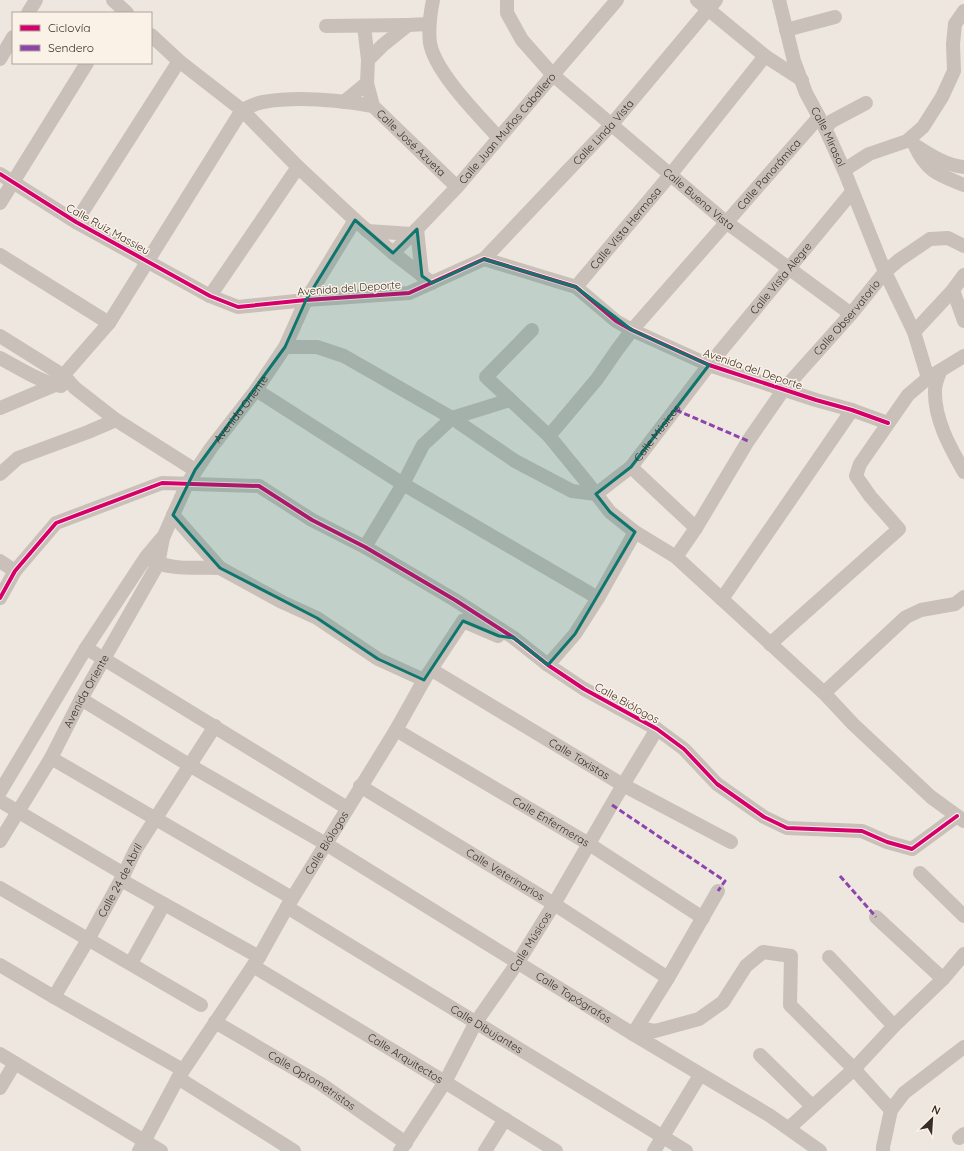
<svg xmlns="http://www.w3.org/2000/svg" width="964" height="1151" font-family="Quicksand,sans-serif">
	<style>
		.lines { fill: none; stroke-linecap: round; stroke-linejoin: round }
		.minor { stroke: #c8c0b9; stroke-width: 14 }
		.quiet { stroke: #8e44ad; stroke-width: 3; stroke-dasharray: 6 3; stroke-linecap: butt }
		.cycleway-casing { stroke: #fbf2e7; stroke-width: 6 }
		.cycleway { stroke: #d6006c; stroke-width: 4 }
		.marked { fill: #0f766e; fill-opacity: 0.2; stroke: #0f766e; stroke-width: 3; stroke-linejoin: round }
		.labels { text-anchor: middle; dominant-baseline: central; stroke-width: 3; stroke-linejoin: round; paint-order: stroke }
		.street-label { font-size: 11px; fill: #382d27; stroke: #fbf2e7 }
	</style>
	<rect width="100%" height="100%" fill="#eee7e0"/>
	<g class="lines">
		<g class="minor">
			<path d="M113 0 127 13"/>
			<path d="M433 0C430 15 428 28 430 43 435 72 478 115 498 137"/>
			<path id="s1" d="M507 0V13L522 40 553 75 726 222 851 314"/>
			<path d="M697 0 765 56 802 80"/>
			<path id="s2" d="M779 0 794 61 806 93 825 128 844 170 885 272 914 332 928 378"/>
			<path d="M28 13 36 0"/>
			<path d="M326 26 408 25"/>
			<path id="s3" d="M364 26 368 60 367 83 373 106 457 187"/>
			<path d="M786 30 835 17"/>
			<path d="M151 35 179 61 242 110 298 167 355 220 393 253 432 283"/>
			<path d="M0 59 13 37"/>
			<path d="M368 60 383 45 408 25 429 24"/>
			<path d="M344 102 367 83"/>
			<path d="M825 128 832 121 866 103"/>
			<path d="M915 146C926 171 939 175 964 185"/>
			<path d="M916 146C930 155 947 166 964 167"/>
			<path d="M844 170 869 154 907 141 923 127 942 97 954 71 953 44 955 24 964 11"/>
			<path d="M0 174 76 222 210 296 238 307 306 300 409 293 484 259 576 287 616 321 632 330 709 365 816 400 852 410 888 423"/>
			<path d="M0 203 87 63"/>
			<path d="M76 222 179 61"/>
			<path d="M417 229 422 276"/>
			<path d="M367 231 412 234"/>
			<path id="s4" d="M393 253 417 229 457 187 617 0"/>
			<path d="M0 255 109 323"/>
			<path id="s5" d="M484 259 612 124 716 0"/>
			<path id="s6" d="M576 287 671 174 765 56"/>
			<path d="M953 290 964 321"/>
			<path d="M210 296 298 167"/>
			<path d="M532 330 486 377 549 436 589 485 610 512 635 532 676 557 824 693 853 724 931 797 964 821"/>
			<path d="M914 332 953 290 964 275"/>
			<path d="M0 336 64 376 75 388 116 420 195 470"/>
			<path id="s7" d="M285 347H317L344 356 452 418 515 461 572 491 596 494 631 467 709 365 852 192"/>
			<path d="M0 358C19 368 40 382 61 386"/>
			<path d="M940 372C938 377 935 384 935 390 934 419 950 447 964 472"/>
			<path d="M256 390 403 484 598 598"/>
			<path d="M0 408 55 385 109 323 242 110C249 107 256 103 263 102 298 96 338 100 373 106"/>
			<path id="s8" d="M549 436 597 379 617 350 632 330 819 117"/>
			<path d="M631 467 696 528"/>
			<path d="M0 474 18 458 88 432 116 420"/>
			<path d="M173 515 220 568 282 602 317 618 378 659 424 680"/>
			<path d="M365 547 403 484 423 445 452 418 510 400"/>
			<path id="s9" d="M676 557 696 528 748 441 784 389 851 314 885 272 899 260 930 239 948 238 964 246"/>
			<path d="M150 559C169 571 198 567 220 568"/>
			<path d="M0 561 15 571"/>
			<path d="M0 598 15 571 56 523 162 483 259 486 312 520 365 547 455 600 514 638 548 665 584 689 657 729 684 749 717 784 764 817 787 828 862 831 887 842 912 849 957 816"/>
			<path d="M722 599 852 410"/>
			<path d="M770 644 899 529 870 496 856 476 860 464 908 395 928 378 964 356"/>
			<path d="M86 648 347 808"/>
			<path d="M548 665 575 634 598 598 635 532"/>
			<path id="s10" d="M432 670 623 785 731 842"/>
			<path d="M824 693 906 617 921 610 955 604 964 597"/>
			<path id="s11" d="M81 699 189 765 326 844 633 1034 769 1115 820 1151"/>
			<path id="s12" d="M396 730 589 844 703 918"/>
			<path d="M51 758 292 898"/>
			<path id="s13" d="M360 786 554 904 668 978"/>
			<path d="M0 792 86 648 146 557 162 538"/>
			<path d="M0 801 124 874"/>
			<path id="s14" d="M0 841 51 758 81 699 158 564 163 538 187 484 211 448 256 390 285 347 306 300 355 220"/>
			<path d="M920 873 964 916"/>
			<path d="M121 880 259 957"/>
			<path d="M0 888 201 1005"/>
			<path id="s15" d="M287 907 686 1151"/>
			<path d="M876 917 943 979"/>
			<path d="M829 957 894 1026"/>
			<path d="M131 963 164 904"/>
			<path d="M0 965 54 997 183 1070"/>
			<path id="s16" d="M253 966 445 1082 556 1151"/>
			<path id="s17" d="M54 997 89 938 124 874 136 849 215 726"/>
			<path id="s18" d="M215 1022 321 1084 406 1143"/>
			<path d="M638 1028 655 1031 699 1019 723 1002 746 966 763 952 791 956 790 1005 854 1069 891 1110"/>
			<path d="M633 1034 668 978 718 891"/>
			<path d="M0 1054 161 1151"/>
			<path d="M760 1055 812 1106"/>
			<path d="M178 1078 294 1151"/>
			<path d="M0 1088 15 1063"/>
			<path d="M789 1128 854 1069 894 1026 943 979 964 954"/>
			<path d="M959 1138 964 1134"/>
			<path id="s19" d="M139 1151 178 1078 259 957 287 907 396 730 424 680 463 621 498 636"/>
			<path id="s20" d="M400 1151 445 1082 476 1022 518 962 554 904 623 785 657 729"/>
			<path d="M485 1151 505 1119"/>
			<path d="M654 1151 700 1075"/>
			<path d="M883 1151V1147L891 1110 904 1093 964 1047"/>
		</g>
		<path class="quiet" d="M676 410 748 441
			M612 805 725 881 718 891
			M840 876 876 917"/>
		<defs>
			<path id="cycleway" d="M0 174 76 222 210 296 238 307 306 300 409 293 484 259 576 287 616 321 632 330 709 365 816 400 852 410 888 423
				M0 598 15 571 56 523 162 483 259 486 312 520 365 547 455 600 514 638 548 665 584 689 657 729 684 749 717 784 764 817 787 828 862 831 887 842 912 849 957 816"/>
		</defs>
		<use href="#cycleway" class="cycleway-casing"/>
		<use href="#cycleway" class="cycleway"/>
	</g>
	<path class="marked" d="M355 220 393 253 417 229 422 276 432 283 484 259 576 287 632 330 709 365 631 467 596 494 610 512 635 532 575 634 548 665 514 638 499 636 463 621 424 680 378 659 317 618 220 568 173 515 195 470 285 347 306 300Z"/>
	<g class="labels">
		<g class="street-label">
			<text stroke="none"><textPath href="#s4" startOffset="169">Calle Juan Muños Caballero</textPath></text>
			<text stroke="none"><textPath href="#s5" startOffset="174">Calle Linda Vista</textPath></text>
			<text stroke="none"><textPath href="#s2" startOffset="146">Calle Mirasol</textPath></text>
			<text stroke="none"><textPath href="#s3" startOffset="134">Calle José Azueta</textPath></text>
			<text stroke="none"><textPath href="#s8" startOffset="342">Calle Panorámica</textPath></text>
			<text stroke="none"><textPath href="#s1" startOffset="282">Calle Buena Vista</textPath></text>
			<text stroke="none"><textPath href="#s6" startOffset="77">Calle Vista Hermosa</textPath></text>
			<text transform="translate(108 229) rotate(29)">Calle Ruiz Massieu</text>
			<text stroke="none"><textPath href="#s7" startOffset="635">Calle Vista Alegre</textPath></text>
			<text transform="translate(349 288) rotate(-4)">Avenida del Deporte</text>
			<text stroke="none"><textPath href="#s9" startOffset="295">Calle Observatorio</textPath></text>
			<text transform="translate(753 369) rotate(19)">Avenida del Deporte</text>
			<text stroke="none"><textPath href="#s14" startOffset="497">Avenida Oriente</textPath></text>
			<text stroke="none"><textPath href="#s7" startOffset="437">Calle Músicos</textPath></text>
			<text stroke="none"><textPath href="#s14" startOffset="173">Avenida Oriente</textPath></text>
			<text transform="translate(627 703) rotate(29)">Calle Biólogos</text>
			<text stroke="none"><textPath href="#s10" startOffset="172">Calle Taxistas</textPath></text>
			<text stroke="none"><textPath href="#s12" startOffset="180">Calle Enfermeras</textPath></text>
			<text stroke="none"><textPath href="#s19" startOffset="361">Calle Biólogos</textPath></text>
			<text stroke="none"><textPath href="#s13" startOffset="170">Calle Veterinarios</textPath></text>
			<text stroke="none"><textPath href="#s17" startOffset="134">Calle 24 de Abril</textPath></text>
			<text stroke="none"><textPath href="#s20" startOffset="247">Calle Músicos</textPath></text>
			<text stroke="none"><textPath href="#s11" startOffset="576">Calle Topógrafos</textPath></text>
			<text stroke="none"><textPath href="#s15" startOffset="234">Calle Dibujantes</textPath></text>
			<text stroke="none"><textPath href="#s16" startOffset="178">Calle Arquitectos</textPath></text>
			<text stroke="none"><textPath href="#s18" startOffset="113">Calle Optometristas</textPath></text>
		</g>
	</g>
	<rect x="12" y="12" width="140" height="52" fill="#fbf2e7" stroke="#ada39a"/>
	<rect x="20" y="25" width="20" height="6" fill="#d6006c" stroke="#ada39a"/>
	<text x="48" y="32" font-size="12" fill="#382d27">Ciclovía</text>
	<rect x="20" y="45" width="20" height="6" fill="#8e44ad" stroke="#ada39a"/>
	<text x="48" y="52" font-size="12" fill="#382d27">Sendero</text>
	<g transform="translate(932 1119) rotate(25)" stroke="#fbf2e7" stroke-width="3" paint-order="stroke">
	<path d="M0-3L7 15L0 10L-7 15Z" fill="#382d27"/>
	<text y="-6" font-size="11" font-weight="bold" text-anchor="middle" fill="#382d27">N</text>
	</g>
</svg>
